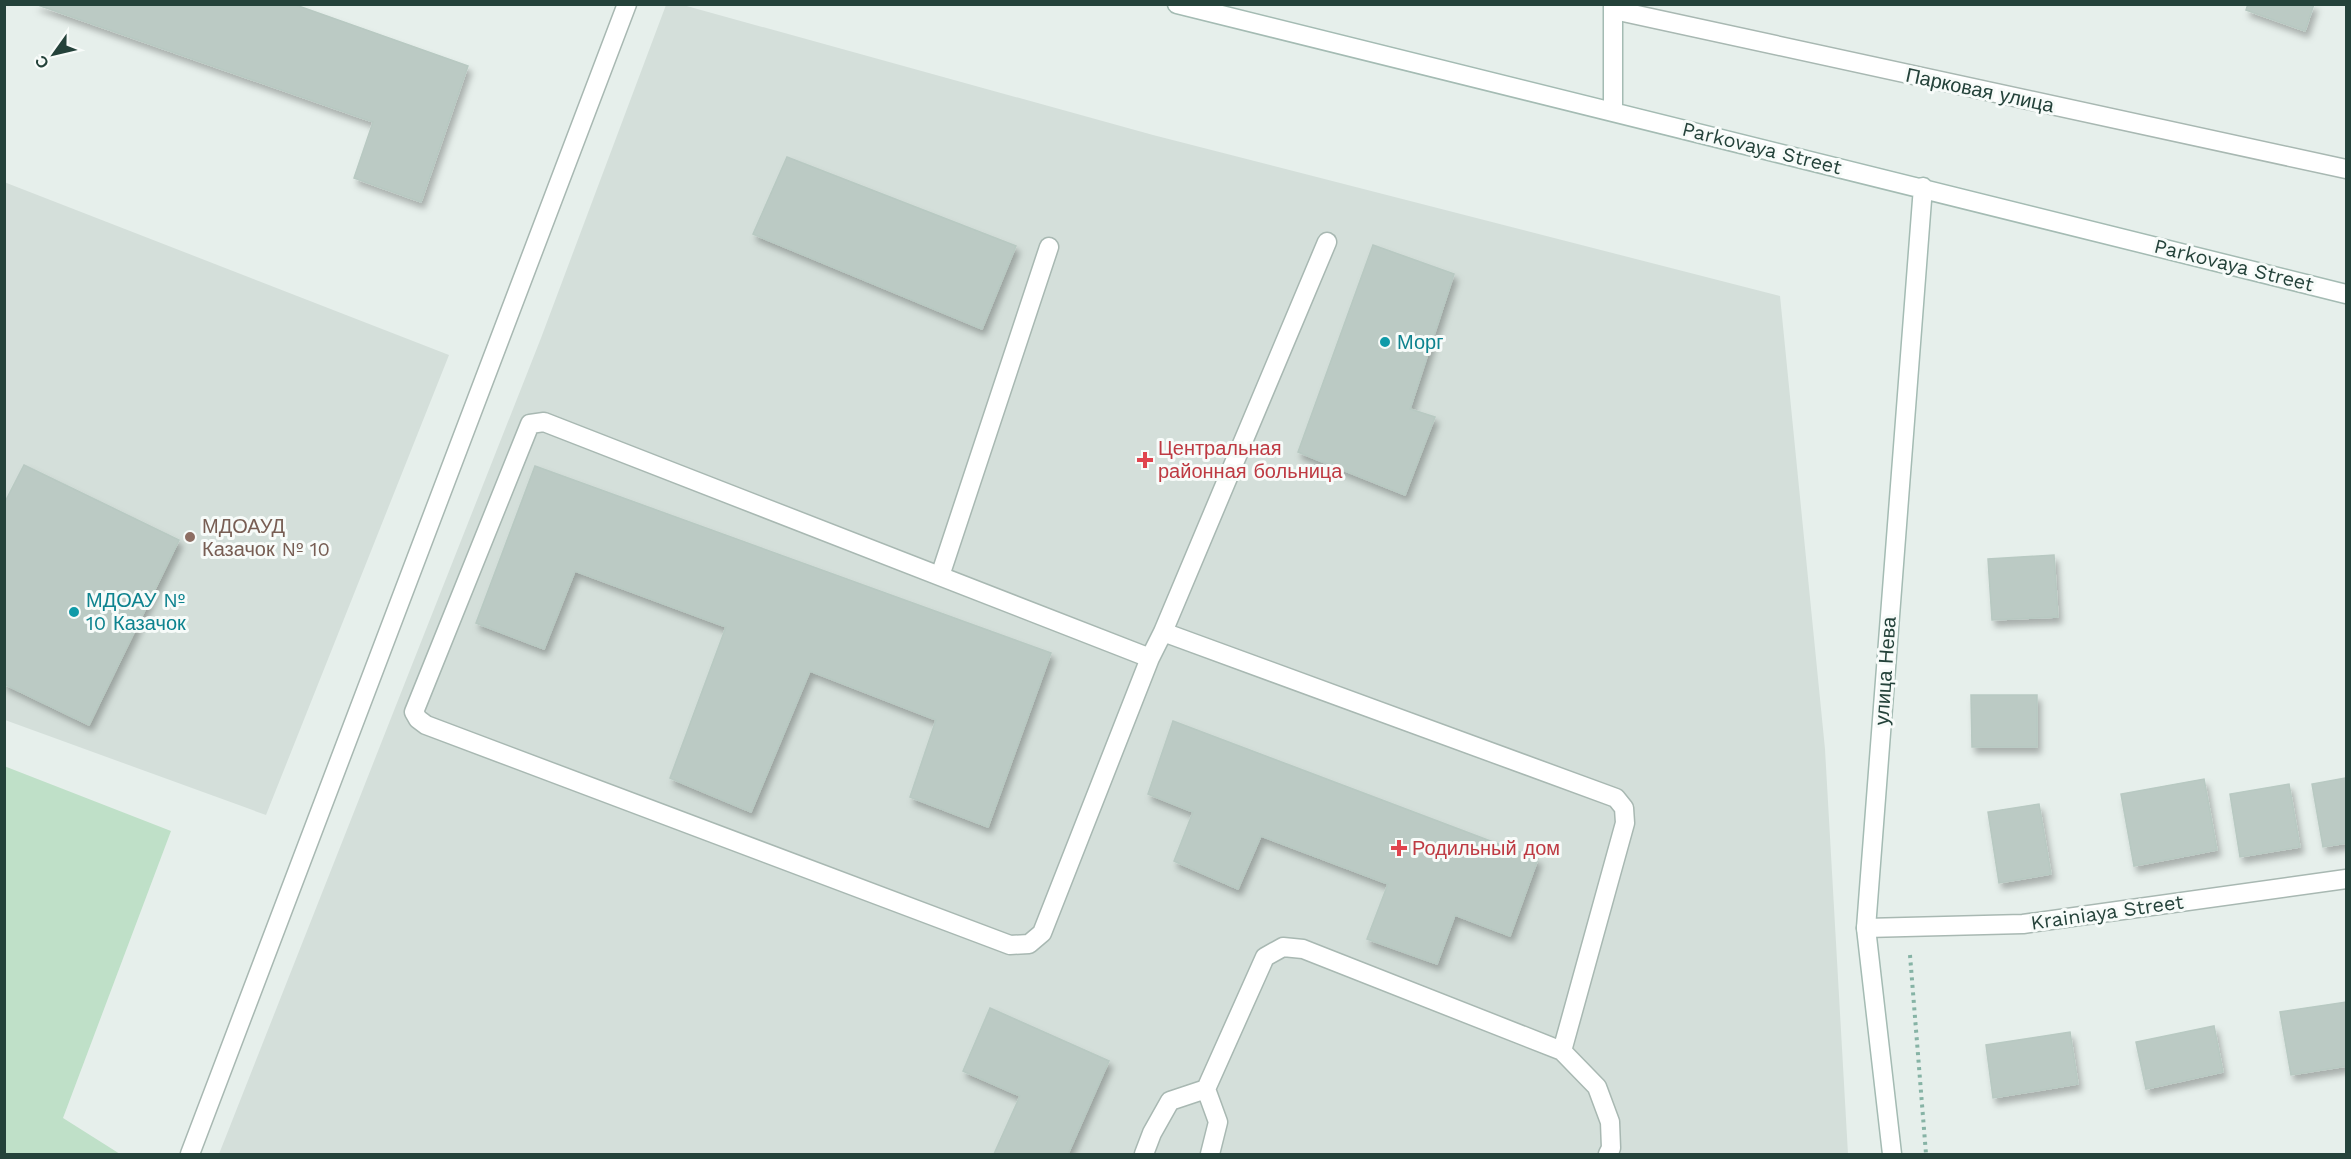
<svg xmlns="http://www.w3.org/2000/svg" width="2351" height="1159" font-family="'Work Sans',sans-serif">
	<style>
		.built { fill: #d4dfda }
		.green { fill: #bfe0c8 }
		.building { fill: #bbcac4; stroke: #b8c9c2; stroke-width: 1.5; filter: url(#shadow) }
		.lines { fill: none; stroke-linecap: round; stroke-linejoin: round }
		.lane-casing { stroke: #a8b8b2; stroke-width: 21 }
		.street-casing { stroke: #a8b8b2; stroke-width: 21 }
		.secondary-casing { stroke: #a4bbb3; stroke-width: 21 }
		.path { stroke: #86b3a5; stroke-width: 4; stroke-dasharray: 3 4.5; stroke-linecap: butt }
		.lane { stroke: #fff; stroke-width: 18 }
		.street { stroke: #fff; stroke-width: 18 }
		.secondary { stroke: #fff; stroke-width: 18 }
		.culture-dot { fill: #0f9aa8; stroke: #f7fbf9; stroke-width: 2 }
		.health-dot { fill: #e0444e; stroke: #f7fbf9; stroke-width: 2 }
		.education-dot { fill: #8d6e63; stroke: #f7fbf9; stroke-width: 2 }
		.labels { text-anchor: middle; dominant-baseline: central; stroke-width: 6; stroke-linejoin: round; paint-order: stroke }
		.street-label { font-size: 20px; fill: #24423a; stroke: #f7fbf9 }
		.culture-label { font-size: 20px; fill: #0d838f; stroke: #f7fbf9; text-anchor: start }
		.health-label { font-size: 20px; fill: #be3a42; stroke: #f7fbf9; text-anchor: start }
		.education-label { font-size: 20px; fill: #785e54; stroke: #f7fbf9; text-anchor: start }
	</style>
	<defs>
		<filter id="shadow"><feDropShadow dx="3.5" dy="6" stdDeviation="3" flood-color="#0004"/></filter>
	</defs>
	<rect width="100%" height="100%" fill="#e6efeb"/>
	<path class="built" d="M666 5H683L1153 135 1780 296 1825 749 1848 1154H219L541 338Z
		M4 182 449 355 266 815 5 720Z"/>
	<path class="green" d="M4 766 171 831 63 1118 120 1154H5Z"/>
	<path class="building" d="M35 4H293L468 66 421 202 354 178 373 122Z
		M2248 4H2314L2305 31 2246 10Z
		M787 157 1016 246 982 329 753 234Z
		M1373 245 1454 274 1410 409 1435 417 1405 495 1298 452Z
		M24 465 179 540 89 725 4 684V504Z
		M535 466 1051 653 988 827 910 797 936 720 810 671 751 812 670 778 726 627 575 571 544 649 476 623Z
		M2054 555 2058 617 1992 620 1988 559Z
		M1971 695H2037V747H1972Z
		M1173 721 1538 859 1510 936 1455 915 1437 964 1367 939 1388 884 1261 836 1238 889 1174 861 1193 812 1148 794Z
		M2346 778V843L2323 847 2312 784Z
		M2204 779 2217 850 2134 866 2121 794Z
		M2289 784 2300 847 2240 857 2230 794Z
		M2039 804 2051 874 1999 883 1988 812Z
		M2346 1002V1066L2291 1075 2280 1012Z
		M990 1008 1109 1061 1068 1154H994L1020 1096 963 1071Z
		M2214 1026 2223 1072 2146 1089 2136 1042Z
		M2070 1032 2078 1084 1993 1098 1986 1045Z"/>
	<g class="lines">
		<defs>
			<path id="lane" d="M940 576 1049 247
				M1163 632 1616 798 1624 808 1625 823 1562 1051
				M1150 658 544 422 530 424 414 712 418 719 426 725 1010 945 1029 944 1042 933 1150 658 1163 632 1327 242
				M190 1154 627 4
				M1144 1154 1152 1133 1170 1101 1206 1089
				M1210 1154 1218 1122 1206 1089 1265 957 1283 947 1303 949 1562 1051 1597 1087 1610 1122 1611 1148 1608 1154"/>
			<path id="street" d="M1614 10 2346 169
				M1866 928 2023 924 2346 879"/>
			<path id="secondary" d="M1177 4C1567 102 1957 196 2346 294
				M1613 4V112
				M1892 1154 1866 928 1923 187"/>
		</defs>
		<use href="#lane" class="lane-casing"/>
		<use href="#street" class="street-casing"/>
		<use href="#secondary" class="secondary-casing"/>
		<path class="path" d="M1910 955 1926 1154"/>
		<use href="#lane" class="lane"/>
		<use href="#street" class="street"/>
		<use href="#secondary" class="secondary"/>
	</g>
	<g class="culture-dot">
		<circle cx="1385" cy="342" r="6"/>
		<circle cx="74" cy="612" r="6"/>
	</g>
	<g class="health-dot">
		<path d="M1142 451h6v6h6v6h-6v6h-6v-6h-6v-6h6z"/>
		<path d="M1396 839h6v6h6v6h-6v6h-6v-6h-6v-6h6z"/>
	</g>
	<circle class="education-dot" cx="190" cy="537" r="6"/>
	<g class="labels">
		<g class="street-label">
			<text transform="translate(1980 90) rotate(12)">Парковая улица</text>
			<text transform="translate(1762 148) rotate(14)">Parkovaya Street</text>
			<text transform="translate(2234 265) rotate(14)">Parkovaya Street</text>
			<text transform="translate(1885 671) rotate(-86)">улица Нева</text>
			<text transform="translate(2107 912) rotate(-8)">Krainiaya Street</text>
		</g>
		<g class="culture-label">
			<text x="1397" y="342">Морг</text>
			<text x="86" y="600">МДОАУ №<tspan x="86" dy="23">10 Казачок</tspan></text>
		</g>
		<g class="health-label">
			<text x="1158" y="448">Центральная<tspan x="1158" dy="23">районная больница</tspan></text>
			<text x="1412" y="848">Родильный дом</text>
		</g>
		<g class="education-label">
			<text x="202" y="526">МДОАУД<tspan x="202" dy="23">Казачок № 10</tspan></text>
		</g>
	</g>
	<rect width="2351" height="1159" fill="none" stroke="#24423a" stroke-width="12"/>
	<g transform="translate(54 54) rotate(236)" stroke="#f7fbf9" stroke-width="4.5" paint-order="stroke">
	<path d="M0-4.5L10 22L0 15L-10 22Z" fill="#24423a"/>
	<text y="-9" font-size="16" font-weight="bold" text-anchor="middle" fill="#24423a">С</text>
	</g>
</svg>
